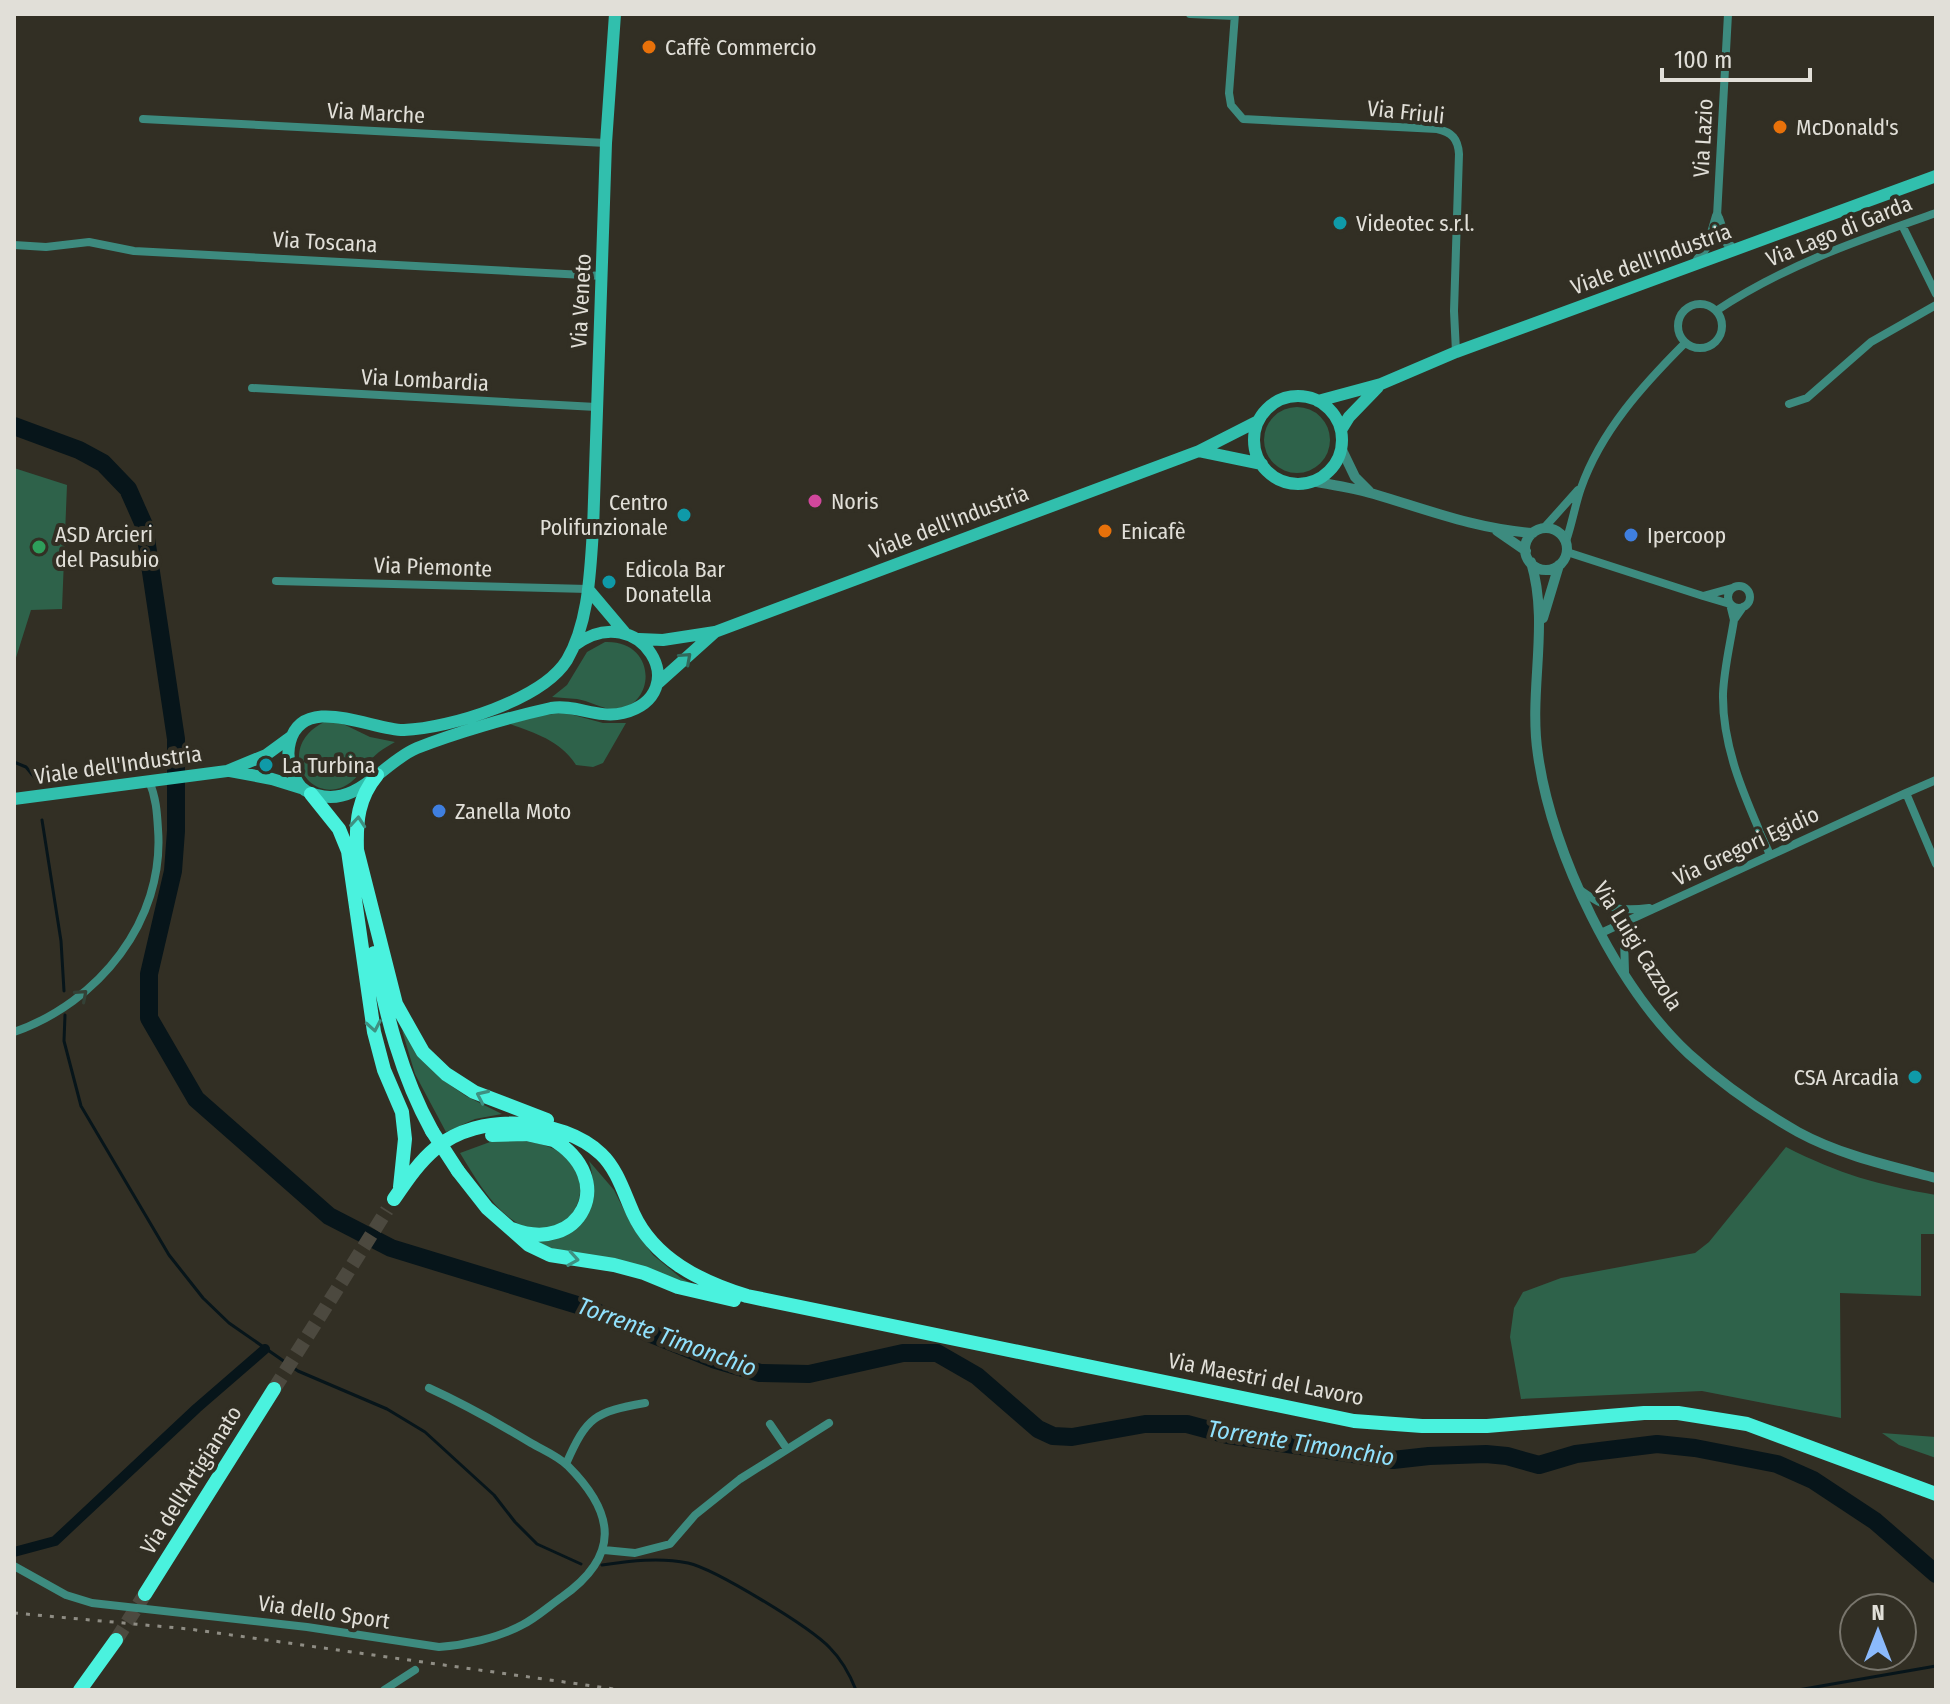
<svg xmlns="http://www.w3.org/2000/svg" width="1950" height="1704" font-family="'Fira Sans Condensed',sans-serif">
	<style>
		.green { fill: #2e624a }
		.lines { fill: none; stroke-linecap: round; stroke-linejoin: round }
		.stream { stroke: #07151a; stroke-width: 3 }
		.canal { stroke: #07151a; stroke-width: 10 }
		.river { stroke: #07151a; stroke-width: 18 }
		.trunk-tunnel { stroke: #4c493f; stroke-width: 14; stroke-dasharray: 14 7; stroke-linecap: butt }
		.minor { stroke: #3d8b7f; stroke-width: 8 }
		.tertiary { stroke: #3d8b7f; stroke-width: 10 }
		.secondary { stroke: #31bfad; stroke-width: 12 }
		.trunk { stroke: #4af2de; stroke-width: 14 }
		.rail { stroke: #8f8d84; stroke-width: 3; stroke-dasharray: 4 8; stroke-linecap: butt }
		.trunk-bridge { stroke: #4af2de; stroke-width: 14 }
		.oneway { stroke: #32695b }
		.oneway2 { stroke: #3e9081 }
		.oneway3 { stroke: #344136 }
		.food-dot { fill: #e8710a; stroke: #322f24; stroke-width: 3 }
		.culture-dot { fill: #0f9aa8; stroke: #322f24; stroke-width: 3 }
		.hotel-dot { fill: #d1479c; stroke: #322f24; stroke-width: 3 }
		.shop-dot { fill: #3f7fe0; stroke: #322f24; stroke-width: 3 }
		.leisure-dot { fill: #2e9e5b; stroke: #322f24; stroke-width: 3 }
		.labels { text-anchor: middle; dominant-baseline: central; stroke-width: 8; stroke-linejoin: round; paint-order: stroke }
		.poi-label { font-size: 22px; fill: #e1dfd8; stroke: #322f24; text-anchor: start }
		.street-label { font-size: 22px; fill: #e1dfd8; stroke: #322f24 }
		.water-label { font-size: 24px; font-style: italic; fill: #91e1fd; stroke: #322f24 }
	</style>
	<rect width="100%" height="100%" fill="#322f24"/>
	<path class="green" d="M1264 440a33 33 0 1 1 66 0a33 33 0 1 1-66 0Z
		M14 468 67 485 62 609 31 610 14 664Z
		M605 642C656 640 657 702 619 709 605 711 590 701 577 699 568 698 560 698 552 697L567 685 587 652Z
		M566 713 603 723H626L603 763 593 767 576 765C561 741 535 733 510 724L540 715Z
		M327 721 339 722 370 737 395 742C390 745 384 748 379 752 366 762 359 780 343 787 303 803 276 742 327 721Z
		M402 1030 444 1081 466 1096 502 1114 475 1119 446 1132 415 1074Z
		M512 1140C526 1141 542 1143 554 1149 611 1180 565 1256 514 1221 490 1205 475 1177 460 1153L490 1142Z
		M1786 1147C1839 1174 1878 1185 1936 1195V1234H1921V1296L1840 1293 1841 1418 1702 1391 1521 1399 1510 1337 1514 1308 1523 1292 1561 1278 1695 1253 1709 1242Z
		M589 1161 614 1190 632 1226 653 1255 681 1278 703 1289 567 1254 536 1242C544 1240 553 1240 561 1237 593 1224 598 1190 589 1161Z
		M1882 1433 1936 1437V1458L1899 1445Z"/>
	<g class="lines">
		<path class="stream" d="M14 762 26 767 35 778
			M42 820 61 941 64 991
			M65 1015 64 1041 81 1106 169 1255 203 1298 229 1323 298 1371 387 1409 425 1432 494 1495 515 1522 537 1544 581 1564
			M602 1565C630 1561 659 1557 688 1563 715 1569 810 1627 830 1648 842 1660 850 1675 856 1690
			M1798 1690 1936 1666"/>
		<path class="canal" d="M14 1552 55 1541 197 1408 265 1349"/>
		<path class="river" d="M14 426 79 450 103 463 128 489 144 525 176 739V831L173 871 149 974V1018L196 1099 329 1216 391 1248 584 1307 713 1359 760 1373 809 1374 903 1353H937L977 1376 1038 1429 1053 1436 1072 1437 1145 1424H1187L1228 1435 1393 1460 1429 1456 1486 1454 1507 1456 1539 1465 1576 1454 1657 1444 1695 1448 1777 1464 1813 1480 1875 1521 1936 1574"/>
		<path class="trunk-tunnel" d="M274 1389 387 1210
			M116 1640 145 1594"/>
		<path class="minor" d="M1190 14 1234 16
			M1235 14 1229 93 1231 105 1243 119 1437 129C1452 132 1458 139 1459 154L1454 311 1456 352
			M143 119 606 143
			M1717 216 1728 14
			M1902 225 1936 294
			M14 245 46 247 89 242 134 251 603 276
			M1678 326a22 22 0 1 1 44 0a22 22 0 1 1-44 0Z
			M1716 311C1785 265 1859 240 1936 213
			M252 388 596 407
			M1789 404 1807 398 1871 342 1936 305
			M1544 528 1578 490
			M1566 541C1572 524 1575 505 1581 488 1601 431 1643 385 1685 343
			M1567 552 1703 596
			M276 581 588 589
			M1728 597a11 11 0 1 1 22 0a11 11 0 1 1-22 0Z
			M1732 588 1703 596 1730 604 1734 620 1743 607
			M1734 620C1730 645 1724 669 1723 694 1722 751 1748 804 1770 855
			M1936 780 1906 793 1936 864
			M1580 890C1605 908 1618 912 1649 908
			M1601 933 1906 793
			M1625 972 1624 938 1633 919
			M14 1032C98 1003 165 921 158 829 157 812 156 797 149 781
			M770 1424 787 1449
			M566 1464C587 1416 595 1412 645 1403
			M604 1550 635 1553 670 1544 695 1515 740 1479 829 1423
			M14 1566 66 1595 92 1603 307 1627 439 1647C465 1645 498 1638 522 1625 536 1618 549 1606 562 1597 620 1556 616 1514 568 1466 558 1456 543 1450 531 1443 498 1423 464 1404 429 1388
			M384 1690 415 1670"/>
		<path class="tertiary" d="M1718 218 1726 241 1733 250
			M1696 263 1710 240 1717 216
			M1341 448 1355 477 1369 491
			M1312 481C1333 485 1354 488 1374 494 1428 510 1476 529 1533 533
			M1525 549a21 21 0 1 1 42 0a21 21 0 1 1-42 0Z
			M1497 531 1526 551
			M1531 562C1550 625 1528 690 1538 755 1552 854 1616 986 1689 1054 1721 1083 1761 1111 1798 1132 1840 1155 1890 1166 1936 1178
			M1543 618 1559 565"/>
		<path class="secondary" d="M1254 440a44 44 0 1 1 88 0a44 44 0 1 1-88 0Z
			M1318 401 1381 384 1456 352 1936 176
			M1341 430 1349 417 1378 387
			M1199 451 1262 464
			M588 589 626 634
			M639 639 663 640 715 632 1199 451 1258 421
			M575 645C640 597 697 694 623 713 598 719 575 704 551 708 510 717 455 733 417 748 383 762 358 807 317 795 308 793 302 790 298 783 290 770 286 756 290 742 303 692 374 731 404 730 450 728 542 700 567 660 589 622 590 572 593 530L606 143 615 14
			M657 684 715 632
			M230 771 272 779 301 788
			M14 799 227 771 266 755 292 736"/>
		<path class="trunk" d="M377 775C358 798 356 821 357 850L396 1004 423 1052 446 1074 474 1092 547 1120
			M311 794 339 829 348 851 374 1032 384 1070 402 1112 405 1139 400 1187
			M374 953C386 1015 401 1075 432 1131
			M492 1135 526 1134 562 1142
			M458 1171 487 1208 529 1245 550 1255 614 1265 644 1273 678 1287 734 1300
			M394 1199C407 1180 419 1162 436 1148 478 1112 562 1117 601 1154 617 1169 624 1193 633 1213 654 1259 701 1282 747 1296L1354 1421 1422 1426H1487L1644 1413H1678L1747 1424 1936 1494
			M512 1229C580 1256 620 1179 552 1139
			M145 1594 274 1389
			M80 1690 116 1640"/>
		<path class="rail" d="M14 1613 189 1629 621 1690"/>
		<path class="trunk-bridge" d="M432 1131 458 1171"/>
	</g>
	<defs><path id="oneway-chevron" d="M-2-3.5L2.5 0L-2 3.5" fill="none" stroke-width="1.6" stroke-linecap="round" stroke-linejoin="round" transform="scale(2)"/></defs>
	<use class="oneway" href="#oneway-chevron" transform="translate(686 658) rotate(-42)"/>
	<g class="oneway2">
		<use href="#oneway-chevron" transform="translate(358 822) rotate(-85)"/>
		<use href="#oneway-chevron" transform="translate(374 1026) rotate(80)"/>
		<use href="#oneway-chevron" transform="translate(482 1096) rotate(-155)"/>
		<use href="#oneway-chevron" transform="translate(573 1259) rotate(9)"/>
	</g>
	<use class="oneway3" href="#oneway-chevron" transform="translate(82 995) rotate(-41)"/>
	<g class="food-dot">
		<circle cx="649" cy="47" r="8"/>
		<circle cx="1780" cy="127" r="8"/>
		<circle cx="1105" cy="531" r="8"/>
	</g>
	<g class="culture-dot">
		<circle cx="1340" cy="223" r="8"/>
		<circle cx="684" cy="515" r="8"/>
		<circle cx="609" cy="582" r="8"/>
		<circle cx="266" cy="765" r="8"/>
		<circle cx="1915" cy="1077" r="8"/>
	</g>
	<circle class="hotel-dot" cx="815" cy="501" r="8"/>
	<g class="shop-dot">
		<circle cx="1631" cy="535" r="8"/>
		<circle cx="439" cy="811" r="8"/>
	</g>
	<circle class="leisure-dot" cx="39" cy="547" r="8"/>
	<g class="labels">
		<g class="poi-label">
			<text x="665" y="47">Caffè Commercio</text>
			<text x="1796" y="127">McDonald's</text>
			<text x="1356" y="223">Videotec s.r.l.</text>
			<text x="831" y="501">Noris</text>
			<text x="668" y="502" text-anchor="end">Centro<tspan x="668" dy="25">Polifunzionale</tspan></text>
			<text x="1121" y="531">Enicafè</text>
			<text x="55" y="534">ASD Arcieri<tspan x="55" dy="25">del Pasubio</tspan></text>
			<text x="1647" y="535">Ipercoop</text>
			<text x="625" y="569">Edicola Bar<tspan x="625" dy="25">Donatella</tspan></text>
			<text x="282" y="765">La Turbina</text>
			<text x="455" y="811">Zanella Moto</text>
			<text x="1899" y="1077" text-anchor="end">CSA Arcadia</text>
		</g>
		<g class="street-label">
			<text transform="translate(1406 112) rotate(6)">Via Friuli</text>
			<text transform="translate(376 113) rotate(3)">Via Marche</text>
			<text transform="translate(1703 138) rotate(-87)">Via Lazio</text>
			<text transform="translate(1839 231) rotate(-22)">Via Lago di Garda</text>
			<text transform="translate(325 242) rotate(3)">Via Toscana</text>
			<text transform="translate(1651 259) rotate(-20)">Viale dell'Industria</text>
			<text transform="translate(581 301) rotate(-87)">Via Veneto</text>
			<text transform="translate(425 380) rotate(3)">Via Lombardia</text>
			<text transform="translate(949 522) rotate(-21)">Viale dell'Industria</text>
			<text transform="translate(433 567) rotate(2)">Via Piemonte</text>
			<text transform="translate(118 765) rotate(-8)">Viale dell'Industria</text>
			<text transform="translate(1746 846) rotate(-25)">Via Gregori Egidio</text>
			<text transform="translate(1638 946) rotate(58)">Via Luigi Cazzola</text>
			<text transform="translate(1266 1379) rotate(11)">Via Maestri del Lavoro</text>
			<text transform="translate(191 1480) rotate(-58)">Via dell'Artigianato</text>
			<text transform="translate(324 1612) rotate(8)">Via dello Sport</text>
		</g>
		<g class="water-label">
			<text transform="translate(667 1337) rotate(20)">Torrente Timonchio</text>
			<text transform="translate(1301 1443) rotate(9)">Torrente Timonchio</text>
		</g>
	</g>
	<rect width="1950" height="1704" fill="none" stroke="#e1dfd8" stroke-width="32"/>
	<g transform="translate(1878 1632)"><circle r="38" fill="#322f24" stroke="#78756c" stroke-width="2"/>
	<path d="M0-6L14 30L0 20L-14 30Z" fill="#8bbafc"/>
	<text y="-12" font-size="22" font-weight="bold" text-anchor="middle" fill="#e1dfd8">N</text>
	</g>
	<path d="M1662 68v12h148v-12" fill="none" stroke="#e1dfd8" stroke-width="4"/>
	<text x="1674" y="68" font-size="24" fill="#e1dfd8" stroke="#322f24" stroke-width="6" paint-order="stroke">100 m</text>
</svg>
